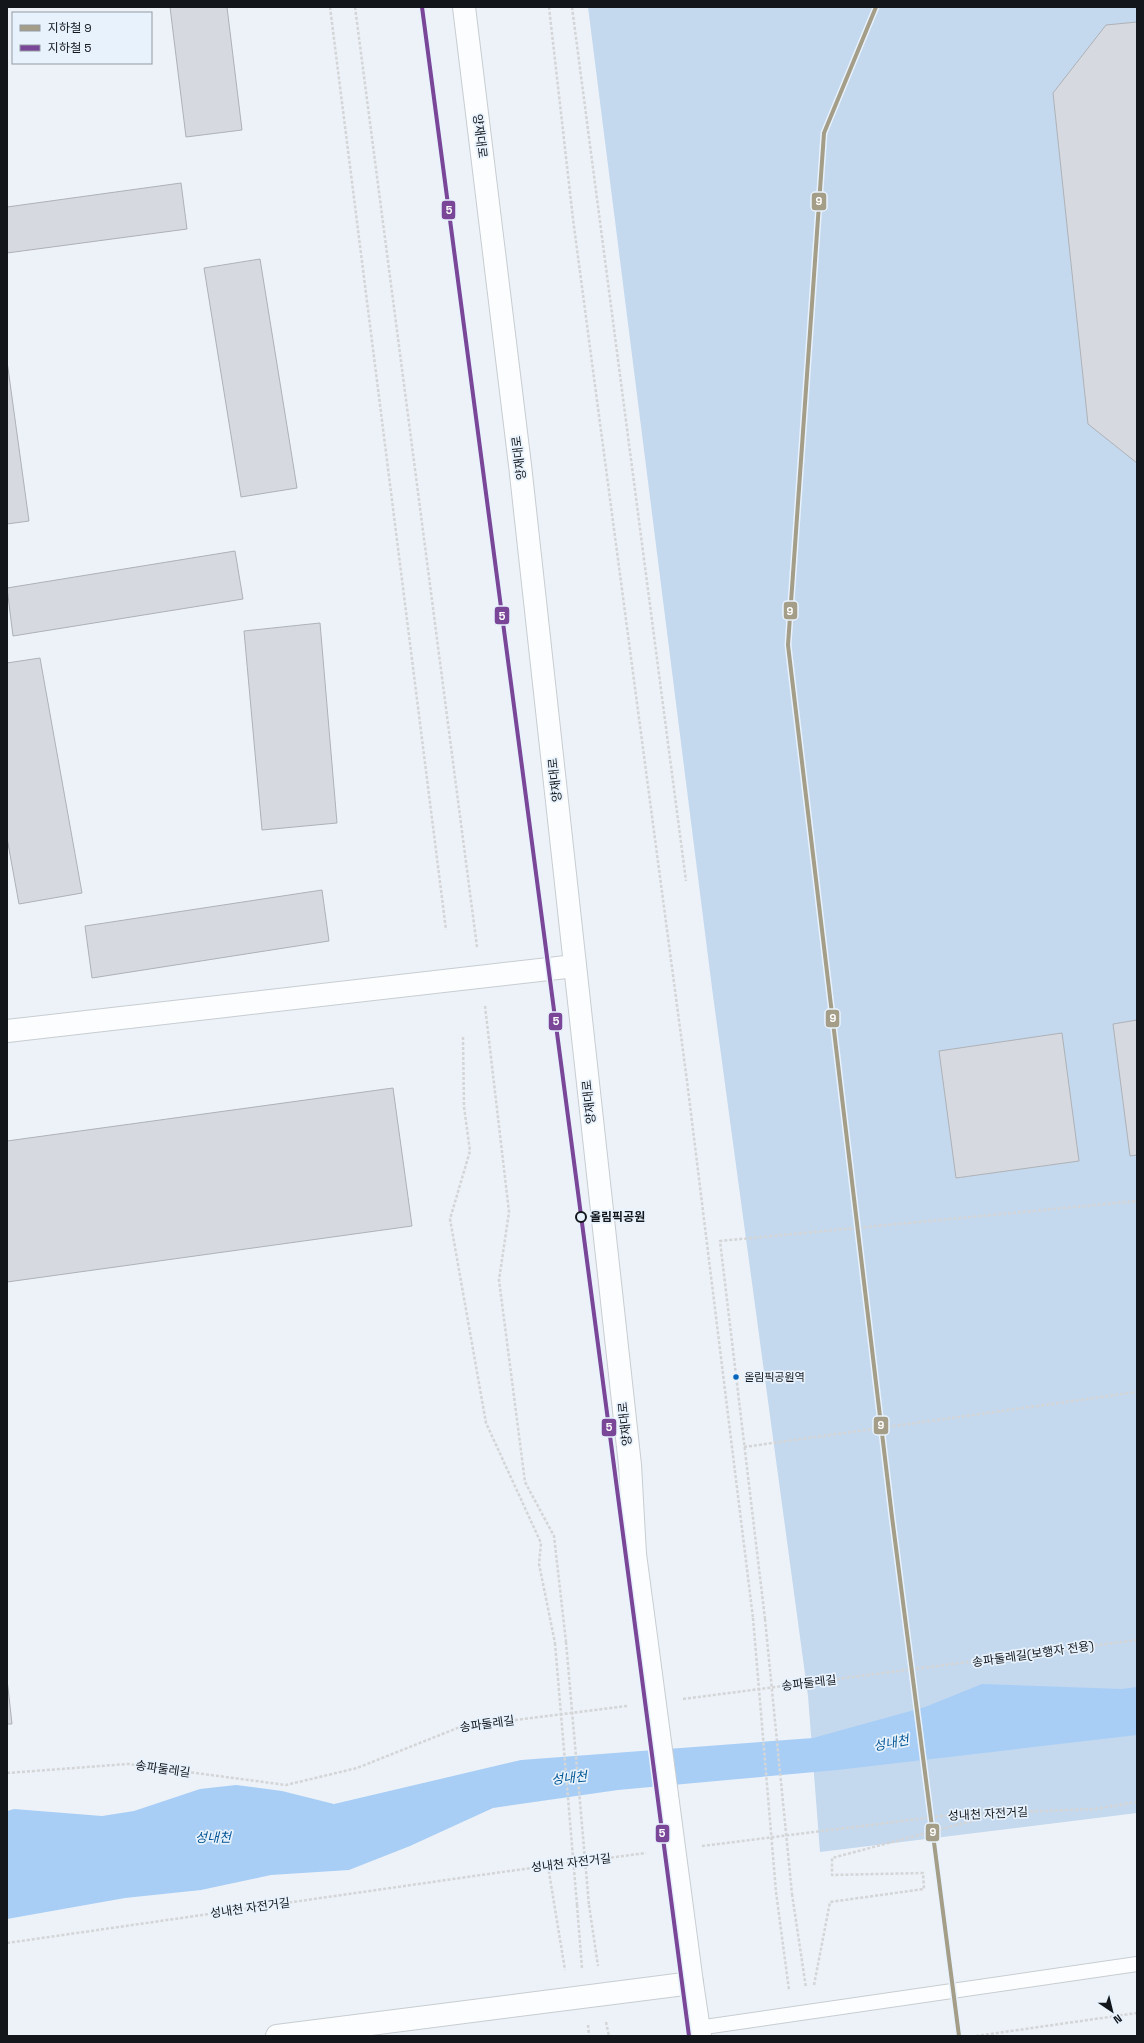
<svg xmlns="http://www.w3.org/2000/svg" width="1144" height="2043" font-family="'Space Grotesk','Noto Sans KR',sans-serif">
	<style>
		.green { fill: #c4d8ee }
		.water { fill: #a8cef6 }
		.building { fill: #d6dae0; stroke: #aeb2b7 }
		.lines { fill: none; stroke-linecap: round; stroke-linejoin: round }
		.service-casing { stroke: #c8cdd2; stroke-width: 16 }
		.minor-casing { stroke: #c8cdd2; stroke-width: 24 }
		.primary-casing { stroke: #c8cdd2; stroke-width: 24 }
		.path { stroke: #d4d5d7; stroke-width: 2.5; stroke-dasharray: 3 2; stroke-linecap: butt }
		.service { stroke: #fcfdfe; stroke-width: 14 }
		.minor { stroke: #fcfdfe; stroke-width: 22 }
		.primary { stroke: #fcfdfe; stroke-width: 22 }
		.primary-bridge-casing { stroke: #c8cdd2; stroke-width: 24; stroke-linecap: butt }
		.path-bridge { stroke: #d4d5d7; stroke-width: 2.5; stroke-dasharray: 3 2; stroke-linecap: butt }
		.primary-bridge { stroke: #fcfdfe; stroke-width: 22 }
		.metro-1-casing { stroke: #e8f2fd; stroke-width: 7 }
		.metro-2-casing { stroke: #e8f2fd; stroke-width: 7 }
		.metro-1 { stroke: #a49d87; stroke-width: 4 }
		.metro-2 { stroke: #794698; stroke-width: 4 }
		.stop-dot { fill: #e8f2fd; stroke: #13171c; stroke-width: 2 }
		.bus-dot { fill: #0065bd; stroke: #e8f2fd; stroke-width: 1.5 }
		.labels { text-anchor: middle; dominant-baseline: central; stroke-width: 3.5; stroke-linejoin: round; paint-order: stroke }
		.bus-label { font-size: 11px; fill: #13171c; stroke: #e8f2fd; text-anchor: start }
		.street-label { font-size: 12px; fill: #13171c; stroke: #e8f2fd }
		.stop-label { font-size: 12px; font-weight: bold; fill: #13171c; stroke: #e8f2fd; text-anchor: start }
		.water-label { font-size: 13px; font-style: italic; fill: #025696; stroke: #e8f2fd }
		.line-badge { stroke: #e8f2fd; stroke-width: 1.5 }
		.badge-label { font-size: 11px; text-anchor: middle; font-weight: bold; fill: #fff }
	</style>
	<rect width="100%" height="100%" fill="#edf2f8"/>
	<path class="green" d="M588 7H1137V1813L820 1852 808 1696 712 988Z"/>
	<path class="water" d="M982 1684 1122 1689 1137 1687V1735L837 1770 618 1790 493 1808 410 1846 349 1870 271 1875 201 1890 125 1898 7 1919V1811L14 1809 102 1816 134 1811 200 1789 236 1785 282 1791 334 1804 521 1760 813 1738 925 1707Z"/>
	<path class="building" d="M170 7H227L242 130 186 137Z
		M1137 22V463L1088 424 1053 93 1106 25Z
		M181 183 187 229 7 253V207Z
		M260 259 297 488 241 497 204 268Z
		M7 361 29 521 7 524Z
		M235 551 243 599 13 636 7 588Z
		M320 623 337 823 262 830 244 631Z
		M40 658 82 893 19 904 7 838V663Z
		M322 890 329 941 92 978 85 926Z
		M1137 1020V1155L1130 1156 1113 1024Z
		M1062 1033 1079 1161 956 1178 939 1051Z
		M393 1088 412 1226 7 1282V1141Z
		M7 1679 12 1724H7Z"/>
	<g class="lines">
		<defs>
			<path id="service" d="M698 2028 1137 1964"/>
			<path id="minor" d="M7 1031 575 966
				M277 2036 692 1983"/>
			<path id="primary" d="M464 7 520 465 630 1465 635 1554
				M692 1983 700 2036"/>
		</defs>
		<use href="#service" class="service-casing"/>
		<use href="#minor" class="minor-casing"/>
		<use href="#primary" class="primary-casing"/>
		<path class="path" d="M330 7 446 930
			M355 7 477 947
			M549 7 573 219 687 1081 753 1618
			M572 7 686 881
			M485 1006 509 1212 499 1280 525 1482 554 1536 566 1642
			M463 1037 464 1107 470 1151 450 1219 486 1423 541 1543 539 1564 555 1643
			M744 1447 1137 1392
			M765 1619 720 1241 1137 1201
			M683 1699 1137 1640
			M7 1773 128 1764 286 1785 357 1768 460 1727 627 1706
			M702 1846 958 1814 1095 1809 1137 1802
			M548 1866 565 1970
			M776 1892 789 1990
			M792 1894 806 1988
			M577 1905 582 1968
			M589 1905 598 1966
			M7 1943 502 1872 646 1853
			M814 1985 830 1902 924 1889 923 1873 832 1875V1858L998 1814
			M606 2022 609 2036
			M588 2025 589 2036
			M976 2036 1137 2013"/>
		<use href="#service" class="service"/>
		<use href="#minor" class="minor"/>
		<use href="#primary" class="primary"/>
		<defs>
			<path id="primary-bridge" d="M635 1554 692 1983"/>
		</defs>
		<use href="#primary-bridge" class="primary-bridge-casing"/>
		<path class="path-bridge" d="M753 1618 776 1892
			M765 1619 792 1894
			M566 1642 589 1905
			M555 1643 577 1905"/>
		<use href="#primary-bridge" class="primary-bridge"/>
		<defs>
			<path id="metro-1" d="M876 7 824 133 788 645 892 1517 959 2036"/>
			<path id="metro-2" d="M422 7 689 2036"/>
		</defs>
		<use href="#metro-1" class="metro-1-casing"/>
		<use href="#metro-2" class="metro-2-casing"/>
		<use href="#metro-1" class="metro-1"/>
		<use href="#metro-2" class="metro-2"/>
	</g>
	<circle class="stop-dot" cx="581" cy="1217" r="5"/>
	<circle class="bus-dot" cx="736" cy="1377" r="3.5"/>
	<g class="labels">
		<g class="bus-label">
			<text x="744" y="1377">올림픽공원역</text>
		</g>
		<g class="street-label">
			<text transform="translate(480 136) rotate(83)">양재대로</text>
			<text transform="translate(519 458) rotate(-97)">양재대로</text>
			<text transform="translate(555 780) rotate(-96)">양재대로</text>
			<text transform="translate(589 1102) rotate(-96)">양재대로</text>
			<text transform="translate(625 1424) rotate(-96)">양재대로</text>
			<text transform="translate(1033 1654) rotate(-8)">송파둘레길(보행자 전용)</text>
			<text transform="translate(809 1683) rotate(-7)">송파둘레길</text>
			<text transform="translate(487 1724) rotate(-8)">송파둘레길</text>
			<text transform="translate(163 1769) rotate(8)">송파둘레길</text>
			<text transform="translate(988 1814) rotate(-3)">성내천 자전거길</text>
			<text transform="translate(571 1863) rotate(-7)">성내천 자전거길</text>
			<text transform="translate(250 1908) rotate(-8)">성내천 자전거길</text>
		</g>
		<g class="stop-label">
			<text x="590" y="1217">올림픽공원</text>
		</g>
		<g class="water-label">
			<text transform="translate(891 1743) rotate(-11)">성내천</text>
			<text transform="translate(569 1778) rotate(-6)">성내천</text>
			<text x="213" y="1837">성내천</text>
		</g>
	</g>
	<g class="line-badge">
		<rect x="811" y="192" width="16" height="19" rx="4" fill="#a49d87"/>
		<rect x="441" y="200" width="15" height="20" rx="4" fill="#794698"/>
		<rect x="783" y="601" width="15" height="19" rx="4" fill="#a49d87"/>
		<rect x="494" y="606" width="16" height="19" rx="4" fill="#794698"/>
		<rect x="825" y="1009" width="15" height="19" rx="4" fill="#a49d87"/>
		<rect x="548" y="1012" width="15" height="19" rx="4" fill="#794698"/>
		<rect x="873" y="1416" width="16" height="19" rx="4" fill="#a49d87"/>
		<rect x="601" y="1418" width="16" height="19" rx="4" fill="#794698"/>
		<rect x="925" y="1823" width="15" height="19" rx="4" fill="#a49d87"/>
		<rect x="655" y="1824" width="15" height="19" rx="4" fill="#794698"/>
	</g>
	<g class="badge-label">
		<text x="819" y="205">9</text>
		<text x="449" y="214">5</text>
		<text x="790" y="615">9</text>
		<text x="502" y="620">5</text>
		<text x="833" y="1022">9</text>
		<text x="556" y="1025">5</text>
		<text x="881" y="1429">9</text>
		<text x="609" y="1431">5</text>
		<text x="933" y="1836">9</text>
		<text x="662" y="1837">5</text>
	</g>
	<rect width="1144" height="2043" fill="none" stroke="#13171c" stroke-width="16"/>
	<rect x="12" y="12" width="140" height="52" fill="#e8f2fd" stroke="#939aa3"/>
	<rect x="20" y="25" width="20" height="6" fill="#a49d87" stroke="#939aa3"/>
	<text x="48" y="32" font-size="12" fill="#13171c">지하철 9</text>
	<rect x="20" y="45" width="20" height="6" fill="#794698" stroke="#939aa3"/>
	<text x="48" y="52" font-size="12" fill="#13171c">지하철 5</text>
	<g transform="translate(1112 2011) rotate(145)" stroke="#e8f2fd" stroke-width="3" paint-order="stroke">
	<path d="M0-3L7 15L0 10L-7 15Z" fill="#13171c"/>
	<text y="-6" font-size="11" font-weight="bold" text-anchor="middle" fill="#13171c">N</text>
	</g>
</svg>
